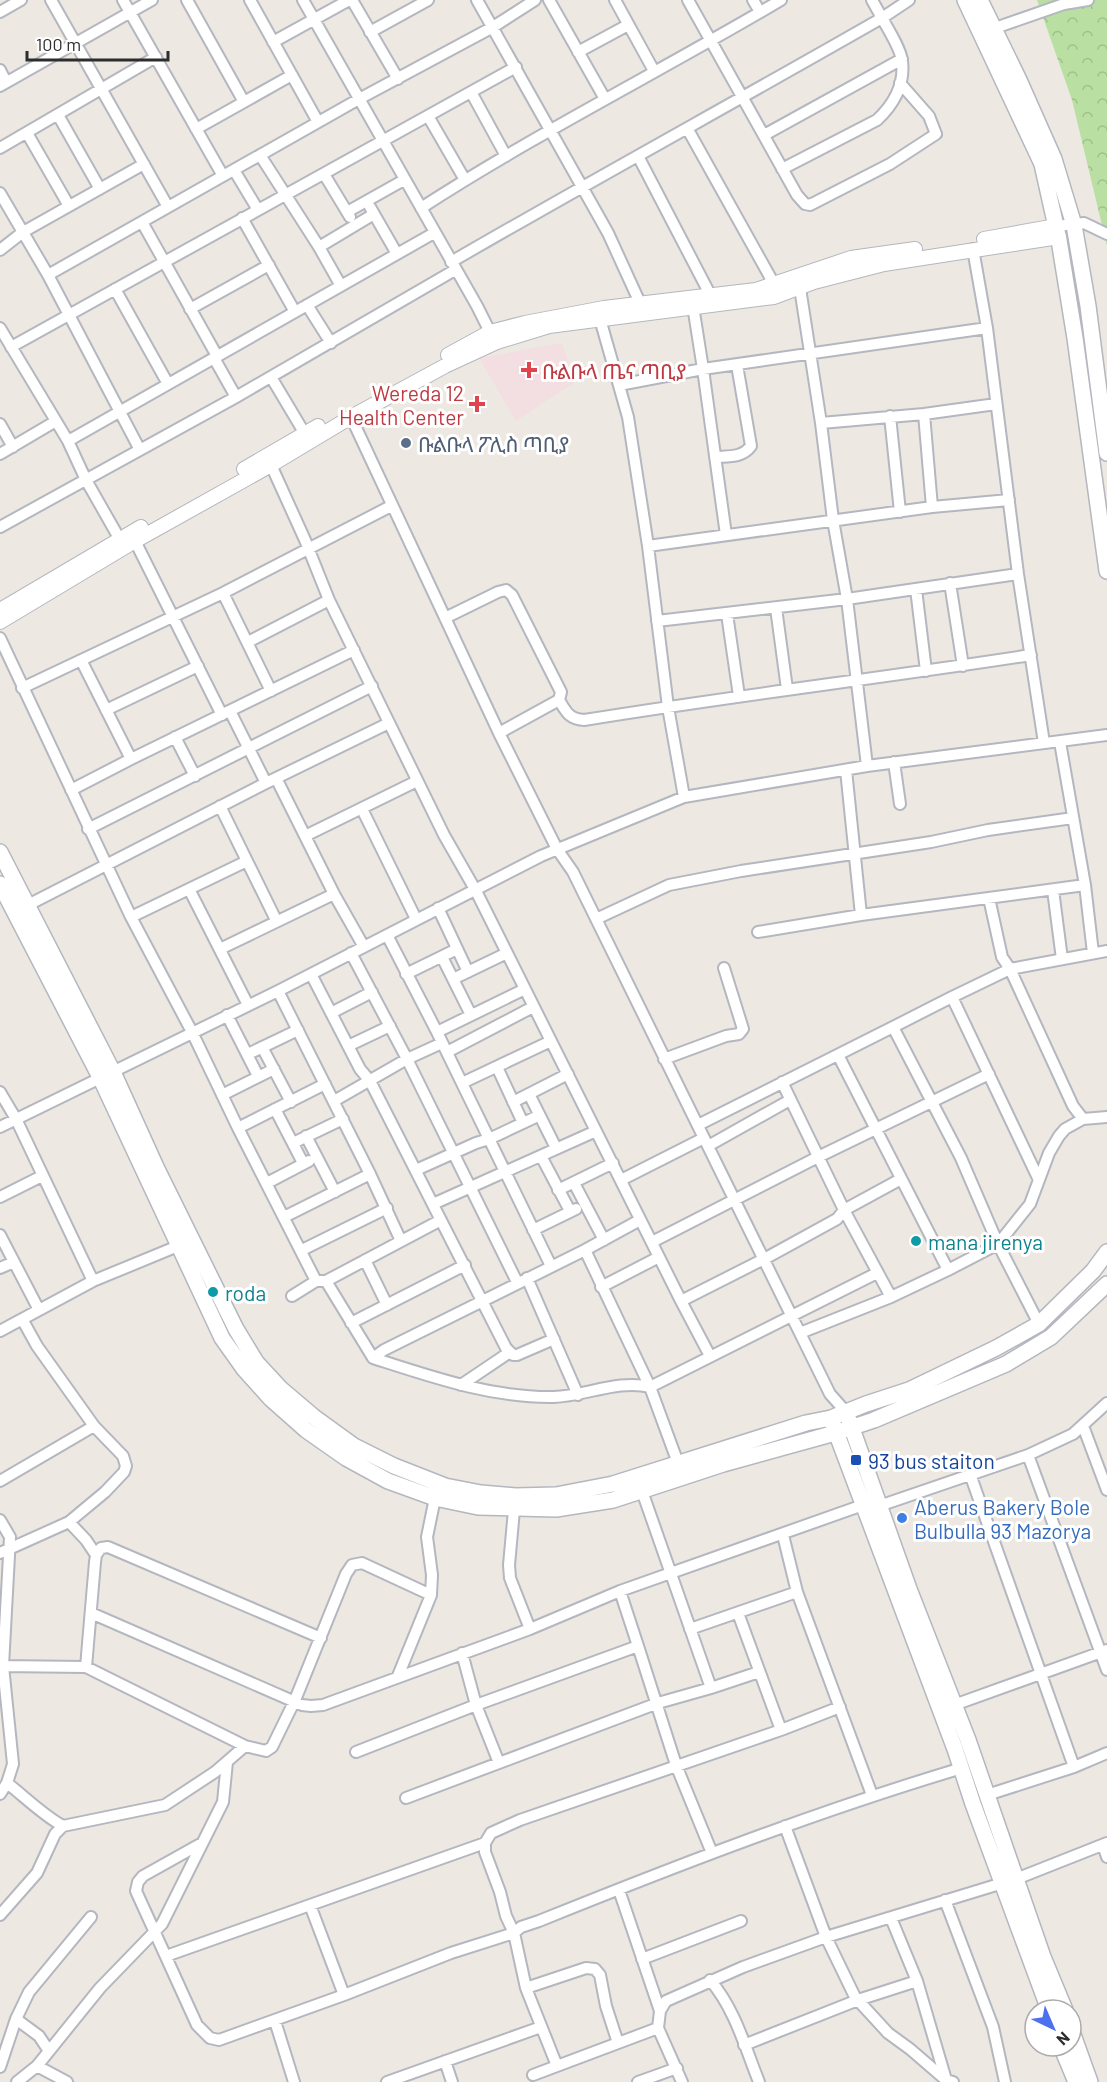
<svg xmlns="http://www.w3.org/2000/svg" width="1107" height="2082" font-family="Barlow,'Noto Sans Ethiopic',sans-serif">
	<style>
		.medical { fill: #f3dfe1 }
		.forest { fill: url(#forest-crowns) }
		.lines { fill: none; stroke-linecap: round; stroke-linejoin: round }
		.minor-casing { stroke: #b4b7bf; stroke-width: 14 }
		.tertiary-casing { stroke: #b4b7bf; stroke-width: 16 }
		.secondary-casing { stroke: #b4b7bf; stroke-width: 18 }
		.minor { stroke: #fff; stroke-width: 10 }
		.tertiary { stroke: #fff; stroke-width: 14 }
		.secondary { stroke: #fff; stroke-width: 15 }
		.health-dot { fill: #e0444e; stroke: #fff; stroke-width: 2 }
		.service-dot { fill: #5c6f8a; stroke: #fff; stroke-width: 2 }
		.culture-dot { fill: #0f9aa8; stroke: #fff; stroke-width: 2 }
		.transit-dot { fill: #1a4fb4; stroke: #fff; stroke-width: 2 }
		.shop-dot { fill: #3f7fe0; stroke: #fff; stroke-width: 2 }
		.labels { text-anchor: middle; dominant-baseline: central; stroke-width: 6; stroke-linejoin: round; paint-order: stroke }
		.health-label { font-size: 21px; fill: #be3a42; stroke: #fff; text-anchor: start }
		.service-label { font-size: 21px; fill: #4e5e75; stroke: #fff; text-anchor: start }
		.culture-label { font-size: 21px; fill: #0d838f; stroke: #fff; text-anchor: start }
		.transit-label { font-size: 21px; fill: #164399; stroke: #fff; text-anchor: start }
		.shop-label { font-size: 21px; fill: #366cbe; stroke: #fff; text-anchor: start }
	</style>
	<defs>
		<pattern id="forest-crowns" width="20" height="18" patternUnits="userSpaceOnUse" patternTransform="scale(1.5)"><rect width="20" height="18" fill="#b9e0a2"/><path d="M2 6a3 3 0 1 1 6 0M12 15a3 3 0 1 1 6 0" fill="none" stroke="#9fc08c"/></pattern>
	</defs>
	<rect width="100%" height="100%" fill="#ede8e1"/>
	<path class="medical" d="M562 343 575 382 516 421 479 358Z"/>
	<path class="forest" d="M1037 0H1107V246L1072 100Z"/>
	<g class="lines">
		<defs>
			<path id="minor" d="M51 0 168 207
				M123 0 223 176
				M187 0 244 102
				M250 0 318 122
				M303 0 477 306 490 332
				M352 0 398 79
				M477 0 608 233 640 303
				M549 0 605 99
				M615 0 654 71
				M688 0 797 195 805 204 810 205 890 164 936 134 929 116 900 83
				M753 0 760 12
				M0 12 21 0
				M995 28 1064 4 1088 0
				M370 32 428 0
				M273 42 349 0
				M578 52 628 25
				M0 70 6 82
				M0 86 152 0
				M471 92 506 156
				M58 115 100 189
				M428 116 465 180
				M687 128 774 284
				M196 129 292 75
				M27 133 69 206
				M764 135 902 59
				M0 148 156 57
				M260 155 319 247 341 286
				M638 156 714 302
				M782 169 877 120C894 104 905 85 902 61 901 49 888 29 882 18L909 0
				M234 170 258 210
				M324 174 350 217
				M0 193 48 275 140 450
				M370 207 397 254
				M421 208C537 133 661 71 781 0
				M347 212 404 180
				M242 218 295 312
				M142 222 217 356
				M1056 226 1084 223 1107 234
				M319 247 374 214
				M973 249 987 328 1018 574 1044 743
				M0 250 23 232 144 164
				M451 262C594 179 739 100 882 18L872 0
				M48 275 359 99 493 27 535 0
				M800 288 821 423 833 520 847 599 867 766
				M115 289 168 384
				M307 305 331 343
				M693 306 703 369 726 535
				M190 309 269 265
				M600 319 628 417 648 546 668 707 684 797
				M0 328 68 441 86 480 119 538
				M11 347 516 67
				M214 358 236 397
				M271 377 305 434
				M619 385 703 369 987 328
				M924 414 932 507
				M890 416 900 512
				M351 417 499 733 557 849 573 872 830 1394 846 1412
				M821 423 924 414 996 404
				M0 424 13 447
				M68 441 434 233
				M0 454 56 421
				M715 457C729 456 742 458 751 446L737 365
				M271 465 305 540 329 600 444 835 476 891 681 1301
				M0 527 236 397 455 270
				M135 541 222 715
				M648 546 932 507 1009 500
				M950 583 963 666
				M916 589 926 671
				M223 593 271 691
				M776 608 787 689
				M727 614 739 696
				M445 618 498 592 506 590 512 595 561 692 559 700C566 712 569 719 584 720 732 696 882 678 1031 655
				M657 621 847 599 1018 574
				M0 638 131 917 192 1032 238 1128 316 1281
				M248 642 329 600
				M81 660 131 759
				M22 688 223 593 391 506
				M106 710 198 666
				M230 711 266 783
				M499 733 559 700
				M175 737 195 776
				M1060 742 1085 885 1093 953
				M894 762 900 804
				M846 770 861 915
				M276 778 334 894 364 947
				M71 790 131 759 354 650
				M220 806 276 920
				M362 809 416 919
				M88 829 372 686
				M305 836 417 781
				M189 889 248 1005
				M1053 890 1062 959
				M989 898 1002 957 1010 969 1107 951
				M28 905 266 783 389 723
				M438 908 468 972
				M131 917 247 861
				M596 919 669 885 741 871 931 842 988 830 1073 818
				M758 932 861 915 1085 885
				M387 935 437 1032 551 1266
				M220 949 334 894
				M351 953 407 1059 517 1282
				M442 957 471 1015
				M311 974 360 1069 370 1081 506 1348 513 1355H517L554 1339
				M406 974 457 949
				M453 979 507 953
				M278 991 370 1174 401 1241
				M952 997 1010 969 1073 1106 1083 1119
				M331 1013 372 992
				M227 1015 258 1076
				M437 1032 525 989
				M348 1046 390 1026
				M262 1047 291 1102
				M447 1052 533 1007
				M248 1054 298 1030
				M838 1055 948 1270 998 1244 1030 1204 1049 1153 1059 1136 1065 1129 1083 1119 1107 1117
				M664 1059 726 1036 739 1034 743 1029 724 968
				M497 1067 523 1123
				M782 1082 844 1210 891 1297
				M462 1083 551 1041
				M0 1092 16 1119 93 1281
				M529 1094 556 1148
				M222 1095 274 1069
				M334 1101 407 1059 442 1043
				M513 1102 568 1074
				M275 1109 303 1163
				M698 1125 893 1027
				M0 1127 278 991 541 856 684 797 867 766 1107 735
				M238 1128 325 1084
				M306 1136 335 1192
				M293 1143 343 1119
				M708 1146 790 1100
				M541 1156 570 1211
				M416 1170 476 1143 489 1139 538 1116
				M621 1180 704 1138
				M267 1183 309 1161
				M574 1183 604 1240
				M558 1190 613 1163
				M0 1197 42 1176
				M433 1204 596 1131
				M284 1217 370 1174
				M533 1230 576 1209
				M0 1235 39 1310
				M652 1242 818 1157 989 1074
				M302 1250 387 1208
				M585 1250 650 1387 678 1463
				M365 1260 387 1305
				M0 1268 14 1262
				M527 1278 578 1395
				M326 1281 373 1358C432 1377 492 1398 554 1397 585 1396 619 1379 650 1387L877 1273
				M601 1287 659 1257
				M292 1296 316 1281H326L441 1220
				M351 1323 465 1265
				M1039 1324 998 1244 961 1158 893 1027 952 997 1039 1180
				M0 1331 93 1281 178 1246
				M800 1333 891 1297 948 1270
				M710 1356 681 1301 764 1259 837 1219 844 1210 901 1179
				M373 1358 384 1350 585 1250 640 1220
				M461 1385 510 1352
				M1083 1426 1107 1490
				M1028 1455 1107 1670
				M970 1474 1074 1767
				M0 1481 94 1426
				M879 1506 1028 1455 1073 1434 1107 1403
				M514 1510 509 1565 510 1578 530 1629
				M0 1520 10 1537 3 1666 13 1764 7 1783 0 1794
				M69 1522 86 1540 96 1555
				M783 1535 797 1592 872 1795
				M0 1553 69 1522 105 1492 124 1472 126 1466 123 1456 94 1426 37 1346 22 1319
				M620 1591 638 1646
				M91 1613 302 1705 311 1706 323 1705 530 1629 620 1591 863 1505
				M738 1613 781 1730
				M690 1629 797 1592
				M462 1653 476 1705 638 1646 676 1765 712 1853
				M0 1666 86 1667 245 1746 266 1751 272 1747 295 1700 346 1574 352 1565 362 1563 431 1595
				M86 1667 95 1562 96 1555 101 1548 108 1547 321 1638
				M398 1676 431 1595 432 1575 427 1537 435 1498
				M711 1688 759 1672
				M954 1705 1107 1650
				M356 1752 476 1705 499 1763
				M7 1783C25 1797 44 1816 63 1826
				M987 1795 1074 1767 1107 1753
				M406 1798 658 1703 711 1688 642 1491
				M785 1826 826 1937 855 1997 888 2033 910 2049 946 2080 953 2082
				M202 1843 143 1876 138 1882 136 1891 197 2025 210 2038 219 2040 344 1995 451 1953 514 1933 521 1927 539 1921C678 1865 818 1811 962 1768
				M1103 1845 1107 1857
				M619 1890 660 2011
				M945 1900 993 2027 1005 2082
				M310 1905 344 1995
				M0 1915 37 1873 55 1834 63 1826 165 1805 215 1772 245 1746
				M891 1918 917 1981 946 2080
				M166 1956 485 1843
				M642 1959 741 1921
				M710 1980C735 2009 745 2047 759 2082
				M526 1988 586 1968 595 1969 600 1975 606 2006 618 2043
				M16 2019 39 2036 49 2051
				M275 2021 294 2082
				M658 2028 682 2082
				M744 2045 858 2000 917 1981
				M445 2061 452 2082
				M37 2066 67 2082
				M557 2066 526 1988 514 1933 506 1916 500 1892 485 1852V1843L491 1833 520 1820 781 1730 840 1707
				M0 2067 16 2019 29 1992 91 1917
				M533 2075 658 2028 660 2011 666 2001 743 1967 826 1937 1016 1879 1107 1843
				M17 2082 37 2066 100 1988 162 1924 223 1802 227 1762
				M387 2082 541 2027
				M638 2082 677 2068"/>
			<path id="tertiary" d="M984 239 1056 226
				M448 355 490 332 525 323 604 308 756 290 851 258 915 249
				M244 469 318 426
				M0 610 141 527
				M0 622 135 541 271 465 351 417 445 366 497 342 549 326 774 297 814 282 884 264 1059 237"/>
			<path id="secondary" d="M965 0 1042 164 1059 240 1075 338 1107 571
				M980 0 1019 80 1054 159 1074 225 1088 306 1107 453
				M0 852 113 1072 156 1167 236 1329 256 1362 281 1389 314 1417 354 1446 394 1466 445 1486 481 1493 516 1496 556 1495 613 1484 806 1423 831 1418 866 1404 909 1390 996 1348 1039 1324 1093 1271 1107 1252
				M0 884 100 1077 222 1338 244 1369 271 1399 306 1430 346 1458 388 1481 435 1498 478 1507 556 1509 613 1500 723 1464 835 1433 874 1420 1006 1364 1051 1337 1107 1284
				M849 1420 909 1589 968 1740 1043 1957 1065 2010
				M833 1424 955 1749 973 1804 1049 2010
				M1071 2029 1090 2082
				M1061 2046 1076 2082"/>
		</defs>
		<use href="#minor" class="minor-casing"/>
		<use href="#tertiary" class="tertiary-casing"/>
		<use href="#secondary" class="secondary-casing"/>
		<use href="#minor" class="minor"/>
		<use href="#tertiary" class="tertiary"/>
		<use href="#secondary" class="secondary"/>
	</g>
	<g class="health-dot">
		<path d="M526 361h6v6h6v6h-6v6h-6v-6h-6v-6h6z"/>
		<path d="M474 395h6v6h6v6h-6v6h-6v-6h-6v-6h6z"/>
	</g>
	<circle class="service-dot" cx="406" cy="443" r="6"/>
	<g class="culture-dot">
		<circle cx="916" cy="1241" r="6"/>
		<circle cx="213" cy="1292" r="6"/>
	</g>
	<rect class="transit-dot" x="850" y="1454" width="12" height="12" rx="3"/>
	<circle class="shop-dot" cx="902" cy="1518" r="6"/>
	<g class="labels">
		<g class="health-label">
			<text x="542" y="370">ቡልቡላ ጤና ጣቢያ</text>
			<text x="464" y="392" text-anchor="end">Wereda 12<tspan x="464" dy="24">Health Center</tspan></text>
		</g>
		<g class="service-label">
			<text x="418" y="443">ቡልቡላ ፖሊስ ጣቢያ</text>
		</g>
		<g class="culture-label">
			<text x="928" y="1241">mana jirenya</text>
			<text x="225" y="1292">roda</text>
		</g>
		<g class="transit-label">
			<text x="868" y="1460">93 bus staiton</text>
		</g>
		<g class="shop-label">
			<text x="914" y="1506">Aberus Bakery Bole<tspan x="914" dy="24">Bulbulla 93 Mazorya</tspan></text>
		</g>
	</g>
	<g transform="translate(1053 2028) rotate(136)"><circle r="28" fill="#ffffff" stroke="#ababab" stroke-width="1.5"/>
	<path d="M0-4.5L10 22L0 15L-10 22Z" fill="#4d70ee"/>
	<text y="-9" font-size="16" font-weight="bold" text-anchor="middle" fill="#2d2d2d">N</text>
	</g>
	<path d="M27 51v9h141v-9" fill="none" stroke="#2d2d2d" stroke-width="3"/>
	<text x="36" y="51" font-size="18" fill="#2d2d2d" stroke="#ffffff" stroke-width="4.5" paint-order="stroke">100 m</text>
</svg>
